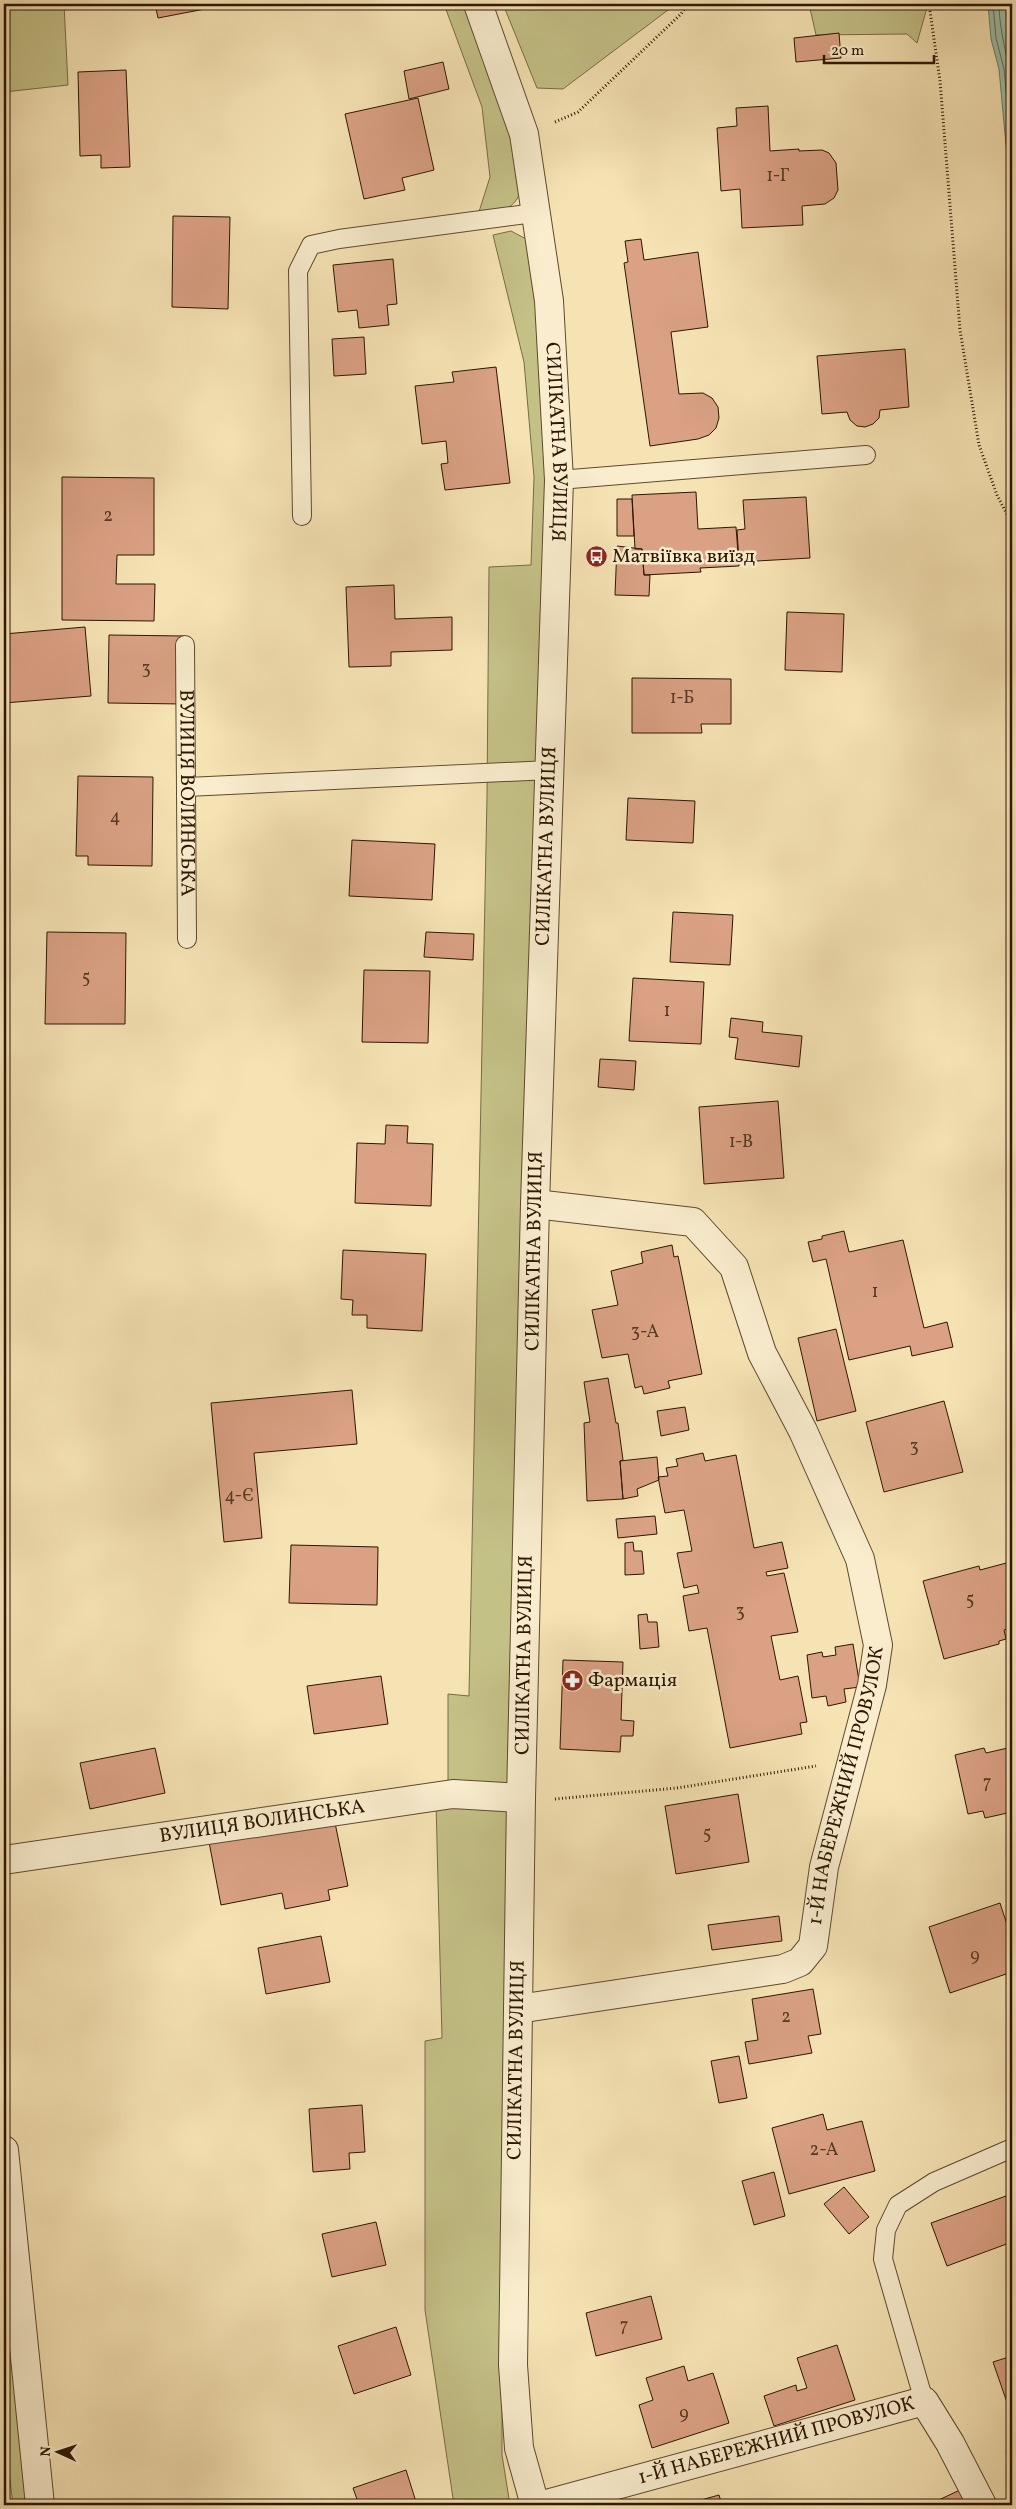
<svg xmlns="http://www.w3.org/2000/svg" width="1016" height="2509" font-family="Vollkorn,serif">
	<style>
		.green { fill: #c4c187; stroke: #786c44 }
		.water { fill: #9dbea9; stroke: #707b65 }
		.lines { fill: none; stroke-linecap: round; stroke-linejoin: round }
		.shore { stroke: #656a54; stroke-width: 1 }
		.building { fill: #daa184; stroke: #2d1600 }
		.service-casing { stroke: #5f492d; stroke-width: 20 }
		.minor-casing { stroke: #5f492d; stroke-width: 30 }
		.tertiary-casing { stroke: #5f492d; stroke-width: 30 }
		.path { stroke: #2d1600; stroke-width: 3; stroke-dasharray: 1 2.5; stroke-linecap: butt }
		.service { stroke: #f9edce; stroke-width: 18 }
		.minor { stroke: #f9edce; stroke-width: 28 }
		.tertiary { stroke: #f9edce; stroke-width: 28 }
		.labels { text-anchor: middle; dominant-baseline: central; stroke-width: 5; stroke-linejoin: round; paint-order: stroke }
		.number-label { font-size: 18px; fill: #583921 }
		.street-label { font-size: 20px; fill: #2d1600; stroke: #f9edce }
		.poi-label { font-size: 20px; fill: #2d1600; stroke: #f9edce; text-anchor: start }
	</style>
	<rect width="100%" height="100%" fill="#f6e3b4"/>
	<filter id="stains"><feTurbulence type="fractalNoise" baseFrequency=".004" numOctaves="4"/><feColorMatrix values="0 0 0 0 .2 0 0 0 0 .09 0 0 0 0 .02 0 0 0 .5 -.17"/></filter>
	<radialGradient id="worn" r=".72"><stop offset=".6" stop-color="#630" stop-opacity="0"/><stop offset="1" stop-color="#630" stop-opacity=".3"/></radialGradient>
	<path class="green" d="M4 4H64L68 85 4 92Z
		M444 4H469C480 35 533 174 517 199 509 212 491 214 477 218L490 177 482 107Z
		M503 4H686L668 10 563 89 537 88Z
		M809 4H928L917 43 907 34 816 35Z
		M511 231 530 241 552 378 511 1784 448 1786V1694L469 1696 487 796 489 567 531 565 534 477 524 362 493 235Z
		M436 1803 511 1809 502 2376V2455L510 2505H454L425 2310V2041L442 2038Z
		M4 2112 42 2505H13L4 2431Z"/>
	<path class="water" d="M988 4H1012V291L1007 156 999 69 991 39Z"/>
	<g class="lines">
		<path class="shore" d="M993 4 996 38 1004 69 1012 155
			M999 4C999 34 1010 62 1012 92"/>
	</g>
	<path class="building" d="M155 4H231L158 18Z
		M839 33 841 58 796 62 794 38Z
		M443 62 449 89 409 99 404 71Z
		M126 70 130 167 101 168V155L80 156 78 72Z
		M418 98 434 170 402 178 405 190 364 199 345 114Z
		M768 106 770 151 799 149V151L822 150 829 153 836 163 838 190 834 198 825 204 802 206 803 225 742 228 740 189 721 191 717 128 737 126 736 108Z
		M173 216 230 217 228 309 172 307Z
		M641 239 644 260 698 252 708 327 671 332 679 394 703 393 712 398 718 407 719 418 716 428 709 435 698 439 650 446 624 263 628 262 625 241Z
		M393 259 397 304 387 305 389 325 359 328 357 310 338 312 333 265Z
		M364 337 366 374 334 376 332 339Z
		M905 349 909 407 880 410 879 418 873 424 865 427 857 426 850 420 847 412 822 414 817 356Z
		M496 367 510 483 445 490 441 464 448 463 446 441 422 444 415 386 454 382 452 372Z
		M62 477 154 478V555H117L116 584H155L154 621 62 620Z
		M696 492 698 529 736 527 739 566 700 568 701 572 644 575 642 549H635L632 495Z
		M806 497 810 558 739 562 737 530 745 529 743 500Z
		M617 499H632L634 536H617Z
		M617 546 642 549 644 575H650L649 596 615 595Z
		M394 585 395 619 452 617V650L391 652V666L349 667 346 587Z
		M787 612 844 614 842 672 785 670Z
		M85 627 91 696 4 703V634Z
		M109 635 184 636V704L108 703Z
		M632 678 731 679V724H701L702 733H632Z
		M78 776 153 777 152 866 88 865V856H76Z
		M628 798 695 801 693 843 626 840Z
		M352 840 435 844 432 900 349 896Z
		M673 912 733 915 730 965 670 962Z
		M47 932 126 933 125 1024H45Z
		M426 932 474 934 473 960 424 957Z
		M364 970 430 971 428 1043 362 1042Z
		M633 978 704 982 701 1044 629 1041Z
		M731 1018 763 1022 762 1032 802 1036 799 1067 735 1059 738 1038 729 1037Z
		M600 1059 636 1061 634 1090 598 1087Z
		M778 1101 784 1178 704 1184 699 1107Z
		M386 1125 408 1126 407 1143 433 1144 431 1206 355 1203 357 1143 385 1144Z
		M844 1231 849 1252 903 1240 924 1328 947 1322 953 1347 912 1356 910 1346 849 1360 826 1259 813 1262 808 1242 822 1239V1236Z
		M672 1245 674 1257 678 1256 702 1374 668 1381 670 1388 644 1394 642 1386 635 1388 628 1354 602 1358 592 1310 618 1305 611 1271 643 1263 641 1252Z
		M343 1250 426 1254 422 1331 367 1328V1315H352L353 1300 341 1299Z
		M836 1329 856 1411 817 1421 798 1338Z
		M608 1378 616 1423H618L623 1460 620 1461 623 1499 587 1501 584 1423 590 1422 584 1382Z
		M352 1390 357 1444 254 1453 262 1538 224 1542 211 1403Z
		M944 1401 963 1472 884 1492 866 1422Z
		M685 1407 689 1430 661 1436 657 1411Z
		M703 1453 705 1461 736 1455 754 1548 782 1542 788 1568 766 1572 767 1576 784 1573 798 1632 771 1636 780 1680 798 1676 807 1722 800 1723 802 1734 730 1748 707 1628 689 1631 683 1596 699 1593 697 1585 684 1588 677 1553 692 1551 684 1510 665 1513 658 1477 668 1476 666 1468 678 1466 676 1459Z
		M657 1457 659 1480 637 1489 638 1496 623 1499 620 1461Z
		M655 1516 657 1534 618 1538 616 1519Z
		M633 1542 634 1551H642L644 1574 625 1575V1543Z
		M291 1545 378 1547 377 1605 289 1603Z
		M1010 1562 1012 1619 1009 1620 1011 1628 1004 1630 1006 1639 999 1641V1644L944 1659 923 1581 979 1566 980 1570Z
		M647 1614 648 1622H657L659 1647 640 1649 638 1615Z
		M853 1644 860 1687 844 1689 846 1702 828 1706 826 1696 812 1698 807 1655 822 1652 823 1657 836 1655 835 1647Z
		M563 1660 623 1662 621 1720 634 1721 633 1736H621L620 1752 560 1749Z
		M381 1676 388 1724 314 1734 307 1686Z
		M1012 1747V1812L985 1818 983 1811 968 1814 955 1755 984 1748 986 1753Z
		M155 1748 165 1793 90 1809 80 1763Z
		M738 1794 749 1862 676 1874 665 1806Z
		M334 1818 348 1886 328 1890 330 1900 285 1909 282 1893 221 1905 209 1842Z
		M1000 1903 1012 1940V1972L950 1993 929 1927Z
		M779 1916 782 1941 712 1950 708 1925Z
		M321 1936 330 1982 266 1994 258 1948Z
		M813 1989 821 2034 808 2036 812 2053 749 2064 745 2042 758 2040 752 1999Z
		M739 2056 747 2098 719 2103 711 2061Z
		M362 2105 365 2152 349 2153 350 2169 313 2172 309 2109Z
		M823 2114 827 2130 862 2121 875 2171 789 2194 772 2128Z
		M774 2172 785 2216 754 2225 742 2181Z
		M844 2187 869 2217 849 2234 824 2204Z
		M1006 2196 1012 2214V2242L947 2266 931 2223Z
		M376 2222 386 2265 332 2277 322 2234Z
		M651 2296 662 2339 596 2356 586 2313Z
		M396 2327 411 2375 354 2394 338 2346Z
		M837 2345 855 2400 774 2426 764 2396 796 2385 797 2391 807 2388 797 2358Z
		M1012 2356V2414H1011L993 2362Z
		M684 2366 688 2381 713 2373 729 2423 652 2448 639 2405 653 2400 646 2378Z
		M1012 2449V2466L1006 2451Z
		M406 2470 417 2505H359L353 2488Z
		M960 2490 966 2505H928Z
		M719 2495 722 2505H683Z"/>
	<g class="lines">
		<defs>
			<g id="service">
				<path d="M559 480 866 455"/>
				<path d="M302 516 298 271 311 245 339 239 534 213"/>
				<path id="s1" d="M185 645 187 939"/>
				<path d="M187 787 549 770"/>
				<path d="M924 2401 883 2259 886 2230 898 2205 934 2182 1010 2149"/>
			</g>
			<g id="minor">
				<path id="s2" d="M4 1860 453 1794 521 1798"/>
				<path id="s3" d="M518 2009 783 1969 800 1962 813 1946 824 1867 872 1685 878 1645 860 1559 803 1431 762 1353 734 1267 693 1222 535 1204"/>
				<path d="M4 2150 40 2505"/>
				<path id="s4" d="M543 2505 924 2401 950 2443 982 2505"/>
			</g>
			<g id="tertiary">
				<path id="s5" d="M478 4 524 134 549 301 559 480 535 1204 521 1798 513 2365 519 2448 535 2505"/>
			</g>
		</defs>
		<use href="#service" class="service-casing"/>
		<use href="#minor" class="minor-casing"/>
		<use href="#tertiary" class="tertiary-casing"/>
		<path class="path" d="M929 4 940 81 960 330 979 445 997 495 1012 524
			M555 122 578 112 681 14 687 4
			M555 1799 677 1788 816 1766"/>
		<use href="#service" class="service"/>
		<use href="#minor" class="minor"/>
		<use href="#tertiary" class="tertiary"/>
	</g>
	<defs>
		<symbol id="bus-disc" viewBox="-11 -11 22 22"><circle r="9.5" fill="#8f2418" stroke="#f9edce"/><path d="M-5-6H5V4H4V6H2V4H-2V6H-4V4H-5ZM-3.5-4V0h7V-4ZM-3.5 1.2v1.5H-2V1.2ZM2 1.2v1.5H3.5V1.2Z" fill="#fff"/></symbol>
		<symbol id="pharmacy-disc" viewBox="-11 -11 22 22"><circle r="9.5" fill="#8f2418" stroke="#f9edce"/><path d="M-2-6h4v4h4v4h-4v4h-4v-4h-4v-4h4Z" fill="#fff"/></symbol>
	</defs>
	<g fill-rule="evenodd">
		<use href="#bus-disc" x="584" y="544" width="25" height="25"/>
		<use href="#pharmacy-disc" x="560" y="1668" width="25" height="25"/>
	</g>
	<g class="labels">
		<g class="number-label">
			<text x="778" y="176">1-Г</text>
			<text x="108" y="516">2</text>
			<text x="146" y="669">3</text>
			<text x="682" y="698">1-Б</text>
			<text x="115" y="817">4</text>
			<text x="86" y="978">5</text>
			<text x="667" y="1011">1</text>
			<text x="741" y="1142">1-В</text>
			<text x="875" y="1292">1</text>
			<text x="645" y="1332">3-А</text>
			<text x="914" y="1447">3</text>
			<text x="239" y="1496">4-Є</text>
			<text x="970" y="1600">5</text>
			<text x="740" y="1612">3</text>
			<text x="987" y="1783">7</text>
			<text x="707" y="1834">5</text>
			<text x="975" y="1956">9</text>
			<text x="786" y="2017">2</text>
			<text x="824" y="2150">2-А</text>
			<text x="624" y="2326">7</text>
			<text x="684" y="2414">9</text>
		</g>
		<g class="street-label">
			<text stroke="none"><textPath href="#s5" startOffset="448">СИЛІКАТНА ВУЛИЦЯ</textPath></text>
			<text stroke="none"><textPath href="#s1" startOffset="148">ВУЛИЦЯ ВОЛИНСЬКА</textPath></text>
			<text transform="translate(547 846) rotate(-88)">СИЛІКАТНА ВУЛИЦЯ</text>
			<text transform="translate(535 1251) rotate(-89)">СИЛІКАТНА ВУЛИЦЯ</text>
			<text transform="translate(525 1655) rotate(-89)">СИЛІКАТНА ВУЛИЦЯ</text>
			<text stroke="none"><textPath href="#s3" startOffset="471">1-Й НАБЕРЕЖНИЙ ПРОВУЛОК</textPath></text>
			<text stroke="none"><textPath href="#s2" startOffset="261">ВУЛИЦЯ ВОЛИНСЬКА</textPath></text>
			<text transform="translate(517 2060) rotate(-89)">СИЛІКАТНА ВУЛИЦЯ</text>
			<text stroke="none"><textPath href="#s4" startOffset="242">1-Й НАБЕРЕЖНИЙ ПРОВУЛОК</textPath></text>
		</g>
		<g class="poi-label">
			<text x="612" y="557">Матвіївка виїзд</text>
			<text x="588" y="1681">Фармація</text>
		</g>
	</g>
	<rect width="1016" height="2509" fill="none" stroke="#f6e3b4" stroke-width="20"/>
	<rect x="5" y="5" width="1006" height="2499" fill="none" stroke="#2d1600" stroke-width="2.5"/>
	<rect x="10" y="10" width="996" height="2489" fill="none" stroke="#2d1600"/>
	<g transform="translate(58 2452) rotate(273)" stroke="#f9edce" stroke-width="4" paint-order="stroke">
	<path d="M0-4L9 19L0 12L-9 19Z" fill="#2d1600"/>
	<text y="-8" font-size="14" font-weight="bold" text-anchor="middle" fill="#2d1600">N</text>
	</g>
	<path d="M824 55v8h110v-8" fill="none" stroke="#2d1600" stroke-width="2.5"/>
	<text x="831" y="55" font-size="15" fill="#2d1600" stroke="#f9edce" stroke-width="4" paint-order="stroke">20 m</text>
	<rect width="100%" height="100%" filter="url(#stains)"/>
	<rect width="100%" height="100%" fill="url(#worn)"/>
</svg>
